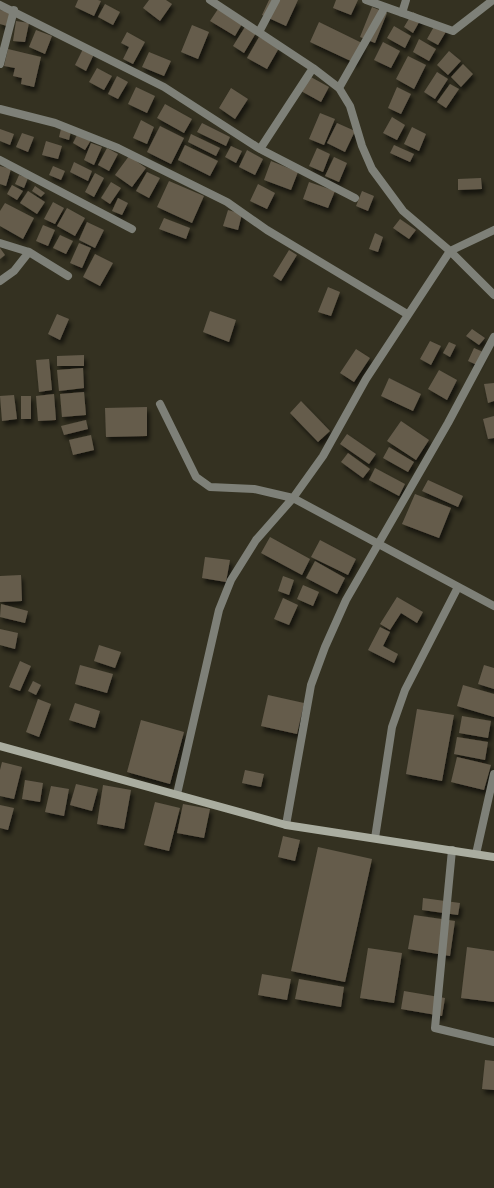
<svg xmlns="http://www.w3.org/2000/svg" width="494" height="1188" font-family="Karla,sans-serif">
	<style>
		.building { fill: #655c4c; filter: url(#shadow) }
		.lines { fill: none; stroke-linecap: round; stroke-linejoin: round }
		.street { stroke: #7e8078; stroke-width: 8 }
		.secondary { stroke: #aaada0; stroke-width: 8 }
	</style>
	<defs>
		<filter id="shadow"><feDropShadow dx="2.5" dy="4.5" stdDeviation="2" flood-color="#0009"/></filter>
	</defs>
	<rect width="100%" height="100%" fill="#343121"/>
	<path class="building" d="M78 0H98L101 1 94 16 75 7Z
		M149 0H166L172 4 160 21 143 8Z
		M269 0H298L286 26 262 15Z
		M336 0H358L351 15 333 8Z
		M105 4 120 12 113 25 98 17Z
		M372 7 387 13 375 43 360 37Z
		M218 9 242 24 235 36 210 21Z
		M0 10 10 12 7 26 0 24Z
		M413 12 422 17 413 33 404 27Z
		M16 21 29 23 25 42 13 41Z
		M319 22 364 44 355 63 310 42Z
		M436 23 447 30 438 45 427 39Z
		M192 25 209 32 198 59 181 52Z
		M394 26 411 36 405 48 387 38Z
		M245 27 256 33 244 53 233 46Z
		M36 30 52 36 45 54 29 47Z
		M127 32 145 42 133 64 123 59 129 47 121 43Z
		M259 37 279 48 267 69 247 58Z
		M419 39 436 49 429 61 413 52Z
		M383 42 400 51 391 68 374 60Z
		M8 49 41 57 34 87 21 84 22 78 13 76 15 68 4 66Z
		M83 49 94 54 86 71 75 65Z
		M449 51 461 61 448 75 437 65Z
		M149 52 171 61 164 76 142 67Z
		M408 56 426 65 414 89 396 79Z
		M463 64 473 74 461 87 451 77Z
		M97 68 112 76 104 90 89 82Z
		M437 72 448 79 435 99 424 92Z
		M117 76 128 82 118 99 108 94Z
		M309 76 329 87 321 102 301 91Z
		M450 84 459 89 446 108 437 102Z
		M136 87 155 96 147 113 128 104Z
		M397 87 411 94 401 114 388 108Z
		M231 88 248 99 235 119 219 108Z
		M165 104 192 119 184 133 157 118Z
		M320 113 335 119 324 145 309 139Z
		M392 117 405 125 397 140 383 133Z
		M141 120 154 127 147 144 133 138Z
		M202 123 230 137 226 146 197 132Z
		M337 123 355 131 345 152 327 143Z
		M160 126 184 138 171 164 147 152Z
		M412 127 426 134 419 151 404 144Z
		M0 129 14 134 10 145 0 141Z
		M61 129 71 131 69 140 59 137Z
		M22 133 34 137 28 152 16 147Z
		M78 133 91 140 85 150 73 143Z
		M191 134 220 148 216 156 188 142Z
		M46 141 62 146 58 159 42 155Z
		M91 143 102 147 94 165 84 160Z
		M185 145 218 161 210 176 178 160Z
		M394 145 414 154 410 162 390 153Z
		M231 146 242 151 236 163 225 157Z
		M107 148 118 154 109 171 98 165Z
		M317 148 330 154 323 172 309 166Z
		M247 150 263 159 255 175 239 167Z
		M129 156 146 168 132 187 115 175Z
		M334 157 347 163 339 182 325 176Z
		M271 161 298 172 291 190 264 180Z
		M74 162 92 171 88 181 70 172Z
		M0 166 11 169 6 186 0 184Z
		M53 166 65 171 61 180 49 175Z
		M147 172 160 178 149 198 136 191Z
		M95 173 104 178 94 197 85 192Z
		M19 175 28 178 24 188 15 184Z
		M481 178 482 189 458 190V179Z
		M169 181 204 196 192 223 157 207Z
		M111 182 121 188 110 204 101 198Z
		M309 182 335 191 328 208 303 199Z
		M258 184 275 193 267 209 250 201Z
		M12 185 23 191 17 200 7 194Z
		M35 186 45 193 41 197 32 191Z
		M28 191 45 202 37 214 20 203Z
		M362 191 374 196 368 211 356 206Z
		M118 198 128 203 122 215 112 211Z
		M53 202 64 208 55 224 44 219Z
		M5 203 34 218 23 239 0 226V211Z
		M67 208 85 218 75 236 57 226Z
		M228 210 242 214 238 230 223 226Z
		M164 218 190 228 186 239 159 229Z
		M400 219 416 230 409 239 393 228Z
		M87 222 104 230 95 248 79 240Z
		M43 225 55 230 48 246 36 241Z
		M375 233 383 237 378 252 369 249Z
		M60 235 73 241 66 254 53 248Z
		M79 243 91 248 82 268 70 263Z
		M0 248 5 255 0 259Z
		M289 250 297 255 281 281 273 276Z
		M95 254 113 263 100 286 83 277Z
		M328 287 340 292 331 316 318 312Z
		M210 311 236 320 229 342 203 332Z
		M57 314 69 319 60 340 48 334Z
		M472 329 485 338 479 345 466 336Z
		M430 341 441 346 431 365 420 359Z
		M449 342 456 345 450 357 443 353Z
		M474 348 483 352 477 365 468 361Z
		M356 349 370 358 354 382 340 373Z
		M84 355V366H57V356Z
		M49 359 52 390 39 392 36 360Z
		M83 368 84 388 59 391 57 370Z
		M439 370 457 380 447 400 428 389Z
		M389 378 421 394 413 411 381 396Z
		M494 383V401L488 403 484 384Z
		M84 392 86 415 62 417 60 394Z
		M54 394 56 420 38 421 36 396Z
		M14 395 17 419 2 421 0 396Z
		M21 396H31V419H21Z
		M301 401 330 431 318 442 290 413Z
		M147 407V436L106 437 105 408Z
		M494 416V438L488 439 483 419Z
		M86 420 88 429 64 435 61 426Z
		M401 421 429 440 416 460 387 441Z
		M347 434 376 454 369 464 340 444Z
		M91 435 94 450 73 455 69 440Z
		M389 447 414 462 408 472 383 458Z
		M348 453 370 469 363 478 341 462Z
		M375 468 405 484 399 496 369 480Z
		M428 480 463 496 458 507 422 491Z
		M415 494 451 508 439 538 402 524Z
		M270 537 310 559 302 575 261 553Z
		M320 540 356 559 348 575 311 557Z
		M205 557 230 560 226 582 202 578Z
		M315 561 345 578 337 594 306 578Z
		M21 575 22 601 0 602V576Z
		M283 576 294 580 289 595 278 591Z
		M303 585 319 592 313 606 297 599Z
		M397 597 423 612 417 623 401 613 390 630 380 624Z
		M283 598 298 605 289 625 274 619Z
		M1 604 28 611 25 623 0 617Z
		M380 627 390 632 383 646 398 654 394 663 368 650Z
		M0 629 18 633 15 649 0 645Z
		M99 645 121 652 115 668 94 661Z
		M20 661 31 666 20 691 9 687Z
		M80 665 113 674 107 693 75 684Z
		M484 665 494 668V689L478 684Z
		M33 681 41 685 36 695 28 691Z
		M463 685 494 694V717L457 706Z
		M268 695 304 703 297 734 261 726Z
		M38 699 51 704 39 737 26 732Z
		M75 703 100 711 95 728 69 720Z
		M417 709 454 715 442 781 406 774Z
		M462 716 491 721 488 738 459 733Z
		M141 720 184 732 170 784 127 772Z
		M457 737 488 742 485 760 454 754Z
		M457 757 491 765 484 790 451 782Z
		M2 762 22 767 14 799 0 796V770Z
		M245 770 264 774 261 787 242 783Z
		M25 780 43 783 40 802 22 799Z
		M76 784 98 789 92 811 70 805Z
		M103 785 131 790 124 829 97 824Z
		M51 786 69 789 64 816 45 812Z
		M155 802 180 808 169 851 144 845Z
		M183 804 210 809 204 838 177 833Z
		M0 805 14 808 8 830 0 828Z
		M283 836 300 840 295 861 278 857Z
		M318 847 372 859 345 982 291 971Z
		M423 898 460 903 458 915 422 910Z
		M414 915 455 921 450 956 408 949Z
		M467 947 494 951V1002L461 998Z
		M368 948 402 953 394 1003 360 998Z
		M262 974 291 979 287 1000 258 995Z
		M299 979 344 987 341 1007 295 999Z
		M404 991 445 998 442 1016 401 1009Z
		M485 1060 494 1061V1090L482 1089Z"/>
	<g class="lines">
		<path class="street" d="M210 0 313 68 339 88 350 106 362 146 372 169 403 211 450 251 494 295
			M366 0 453 31 493 0
			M0 5 164 87 260 149 355 198
			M402 13 406 0
			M259 32 276 0
			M0 64 14 10
			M339 88 385 7
			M0 109 55 123 118 148 227 202 267 230 407 314
			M260 149 313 68
			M0 160 132 229
			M0 243 29 252 68 276
			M0 281 14 271 29 252
			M160 404 196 477 210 487 254 489 293 498 494 606
			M177 794 219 610 231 580 256 540 293 498 323 456 366 379 450 251 494 230
			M286 825 311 685 325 647 346 600 448 423 494 337
			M375 838 392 727 405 690 458 587
			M452 850 435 1028 494 1042
			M476 854 494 774"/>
		<path class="secondary" d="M0 746 286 825 494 857"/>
	</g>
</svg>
